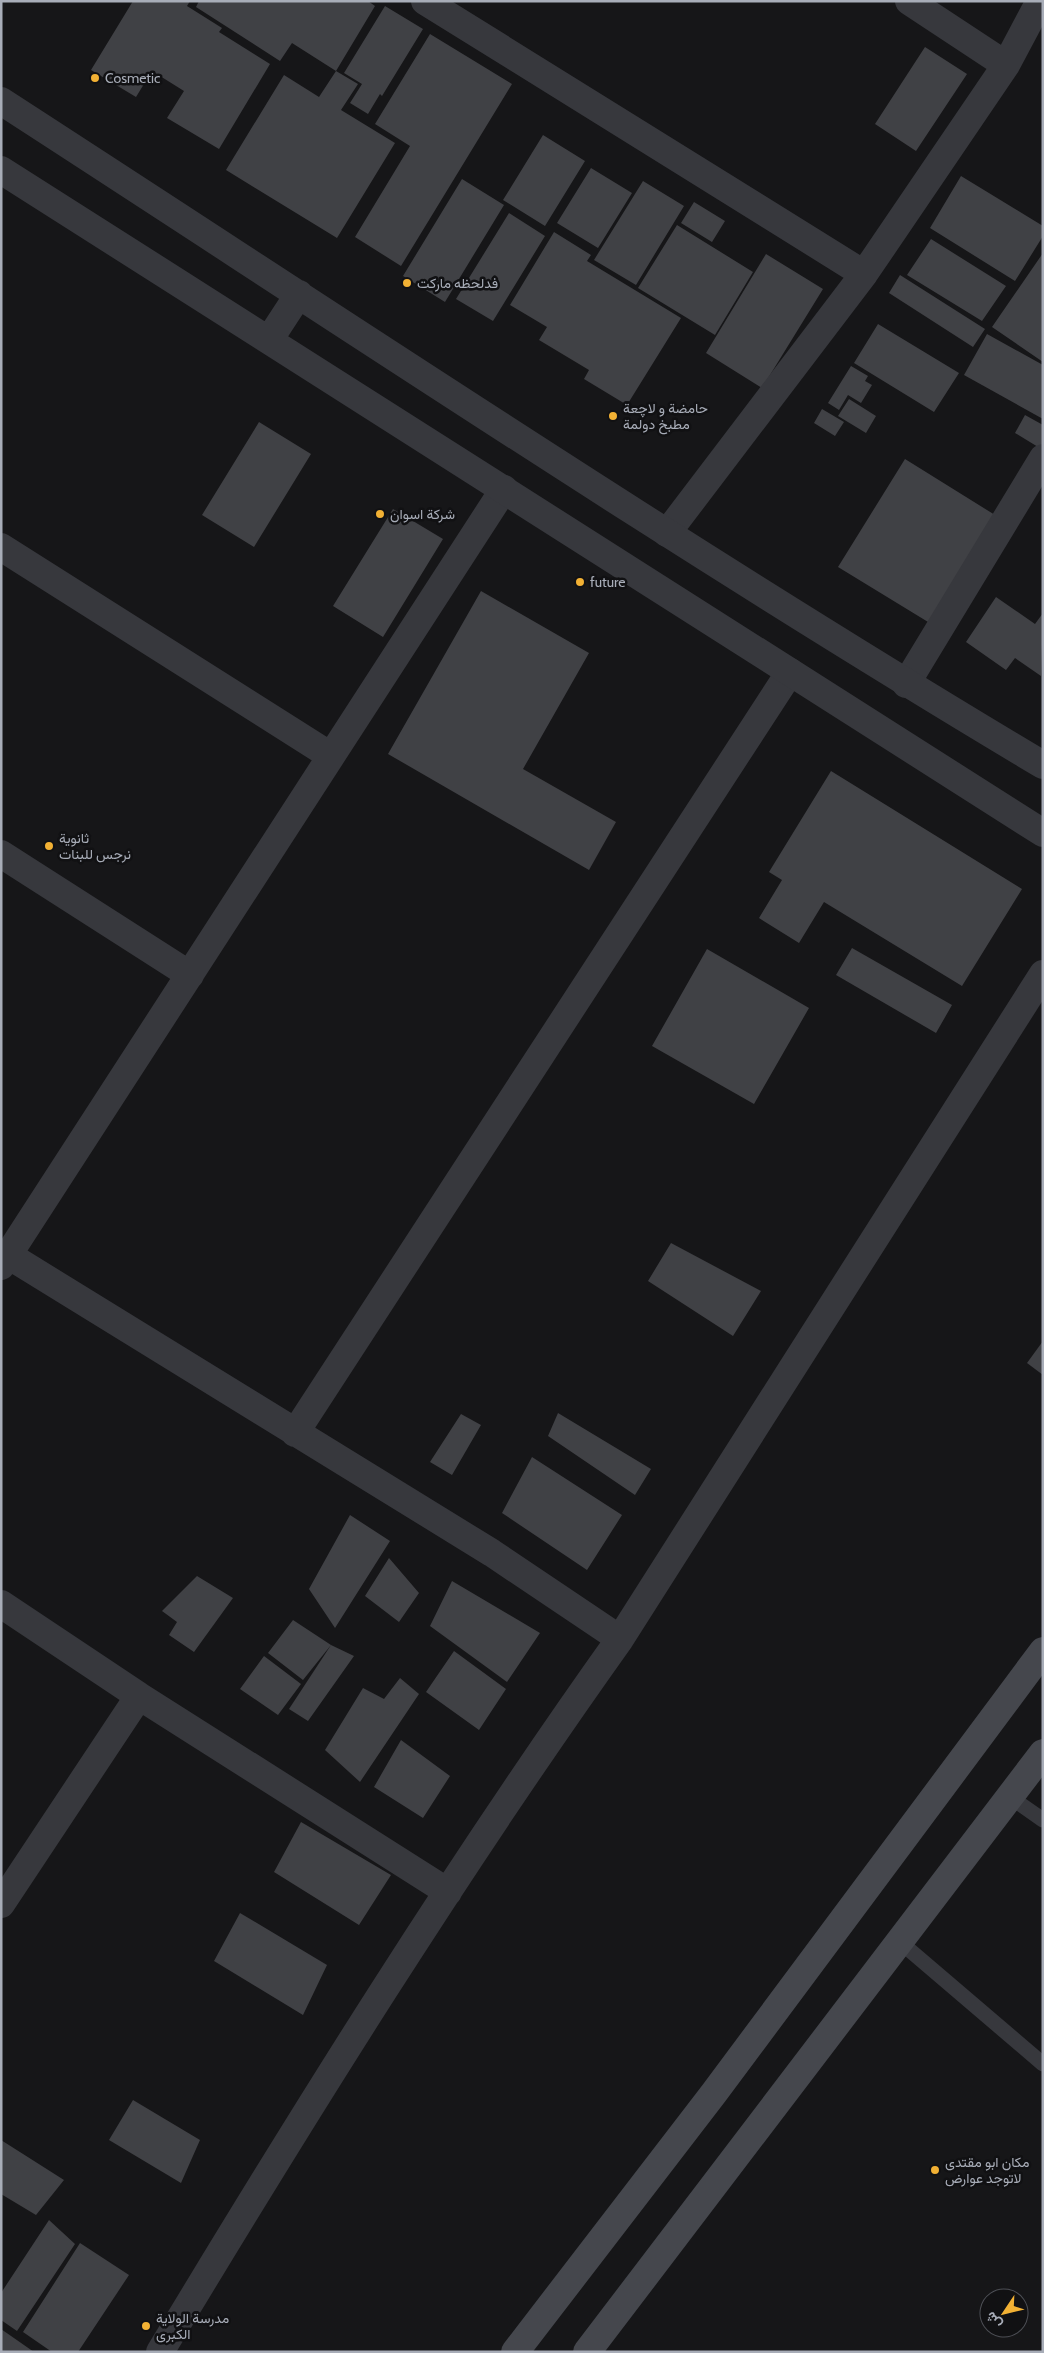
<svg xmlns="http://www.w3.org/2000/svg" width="1044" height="2353" font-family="Cabin,Vazirmatn,sans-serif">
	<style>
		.building { fill: #404145 }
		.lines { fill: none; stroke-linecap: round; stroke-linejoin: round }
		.service { stroke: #37383d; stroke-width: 15 }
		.minor { stroke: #37383d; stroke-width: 28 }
		.tertiary { stroke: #37383d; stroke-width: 28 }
		.secondary { stroke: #45474d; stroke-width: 28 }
		.poi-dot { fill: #f2b134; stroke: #111113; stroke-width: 2 }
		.labels { text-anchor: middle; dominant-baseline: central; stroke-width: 5; stroke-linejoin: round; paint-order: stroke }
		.poi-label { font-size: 14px; fill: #a8adb8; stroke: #111113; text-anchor: start }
	</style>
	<rect width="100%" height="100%" fill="#161618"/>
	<path class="building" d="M133 1H190L187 6 222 28 219 32 270 64 219 149 167 118 184 91 152 71 136 97 91 70Z
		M199 1H368L375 6 336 71 292 43 280 61 196 7Z
		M385 6 423 29 382 96 380 94 368 114 350 103 362 84 344 73Z
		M430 34 512 84 401 266 355 237 410 146 375 124Z
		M925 47 967 74 916 151 875 124Z
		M336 71 358 84 341 110 395 143 337 238 226 170 284 75 319 97Z
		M543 135 585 161 545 226 503 200Z
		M591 168 632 193 598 248 557 223Z
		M961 176 1043 226V236L1015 281 930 228Z
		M462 179 504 205 445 302 403 276Z
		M643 181 684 206 636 285 594 260Z
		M694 202 725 221 712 242 681 223Z
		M509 213 545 236 493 321 456 299Z
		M677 225 753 272 715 335 638 288Z
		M554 232 591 255 587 261 681 318 627 405 584 379 589 370 539 340 547 327 510 305Z
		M931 239 1006 286 982 321 907 275Z
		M1043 253V362L992 327Z
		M766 254 823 289 762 388 706 353Z
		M900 275 985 329 973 347 889 293Z
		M878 324 959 373 934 412 854 363Z
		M987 334 1043 365V419L964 375Z
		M851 366 868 376 865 381 872 385 861 403 848 395 839 410 828 403Z
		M849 399 876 416 866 433 838 416Z
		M822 409 844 422 835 436 814 423Z
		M1025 415 1043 425V450L1015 433Z
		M259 422 311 454 254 547 202 515Z
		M905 459 995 515 933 625 838 567Z
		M393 509 443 539 383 637 333 606Z
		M481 591 589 653 523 769 616 822 589 870 388 754Z
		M996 597 1035 624 1043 613 1041 676 1015 658 1006 670 966 642Z
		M831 771 1022 889 962 986 824 902 799 943 759 918 782 880 769 872Z
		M852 948 952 1005 936 1033 836 975Z
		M707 949 809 1008 754 1104 652 1046Z
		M671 1243 761 1291 733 1336 648 1281Z
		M1043 1341V1375L1027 1363Z
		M558 1413 651 1469 635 1495 548 1436Z
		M461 1414 481 1425 452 1475 430 1462Z
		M532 1457 622 1515 587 1570 502 1513Z
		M350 1515 390 1541 335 1628 309 1589Z
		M389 1558 419 1593 399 1622 365 1596Z
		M197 1576 233 1598 194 1652 169 1635 177 1622 162 1611Z
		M452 1581 540 1633 507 1682 430 1626Z
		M293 1620 331 1645 354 1656 308 1721 289 1709 331 1645 303 1680 268 1653Z
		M454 1651 506 1689 479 1730 426 1692Z
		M264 1656 301 1684 278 1715 240 1689Z
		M400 1678 419 1694 360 1782 325 1750 363 1688 384 1699Z
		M401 1740 450 1776 423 1818 374 1787Z
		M301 1822 391 1875 359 1925 274 1872Z
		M240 1913 327 1965 303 2015 214 1961Z
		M133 2100 200 2140 181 2183 109 2140Z
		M1 2140 64 2180 36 2215 1 2194Z
		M49 2220 75 2244 17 2331 1 2320V2293Z
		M80 2243 129 2275 78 2352H52L23 2332Z
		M1 2329 34 2352H1Z"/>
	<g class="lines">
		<path class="service" d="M1010 1797 1043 1820
			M899 1941 1043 2064"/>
		<path class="minor" d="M425 1 864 274
			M909 1 1006 65
			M667 533 864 274 1006 65 1040 1
			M1 547 331 756
			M906 684 1043 458
			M1 854 190 975
			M8 1255 492 1553 620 1639
			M1 1266 504 489
			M295 1433 790 672
			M1 1604 139 1696 448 1892
			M1 1904 139 1696
			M160 2352C306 2110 456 1869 620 1639L1043 974"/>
		<path class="tertiary" d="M1 101C347 325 689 554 1043 765
			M1 170 1043 833
			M269 340 299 294"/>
		<path class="secondary" d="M515 2352 714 2093 1043 1651
			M587 2352 1043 1753"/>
	</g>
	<g class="poi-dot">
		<circle cx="95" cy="78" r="5"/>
		<circle cx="407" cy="283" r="5"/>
		<circle cx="613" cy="416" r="5"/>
		<circle cx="380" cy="514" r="5"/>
		<circle cx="580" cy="582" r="5"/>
		<circle cx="49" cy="846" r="5"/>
		<circle cx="935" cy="2170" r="5"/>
		<circle cx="146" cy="2326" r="5"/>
	</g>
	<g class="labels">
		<g class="poi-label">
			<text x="105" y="78">Cosmetic</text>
			<text x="417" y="283">فدلحظه ماركت</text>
			<text x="623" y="408">حامضة و لاچعة<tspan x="623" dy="16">مطبخ دولمة</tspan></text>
			<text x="390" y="514">شركة اسوان</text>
			<text x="590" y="582">future</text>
			<text x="59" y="838">ثانوية<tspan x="59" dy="16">نرجس للبنات</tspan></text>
			<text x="945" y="2162">مكان ابو مقتدى<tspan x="945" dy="16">لاتوجد عوارض</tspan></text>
			<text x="156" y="2318">مدرسة الولاية<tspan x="156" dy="16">الكبرى</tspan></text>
		</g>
	</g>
	<rect width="1044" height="2353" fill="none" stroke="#a8adb8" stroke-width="5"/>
	<g transform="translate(1004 2313) rotate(235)"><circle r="24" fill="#111113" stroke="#4d4f55"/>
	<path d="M0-4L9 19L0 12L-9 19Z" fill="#f2b134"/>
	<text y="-8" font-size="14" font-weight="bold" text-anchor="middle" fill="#a8adb8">ش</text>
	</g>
</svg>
